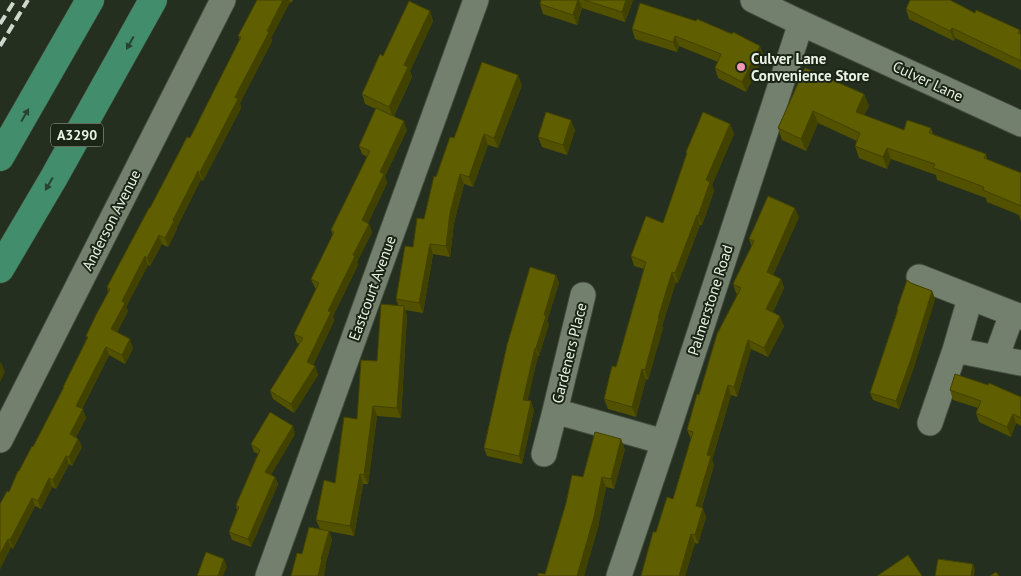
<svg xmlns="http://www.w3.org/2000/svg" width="1021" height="576" font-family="'PT Sans',sans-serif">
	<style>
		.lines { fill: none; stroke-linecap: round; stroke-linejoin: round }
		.minor-casing { stroke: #424b3d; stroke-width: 27 }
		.major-casing { stroke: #424b3d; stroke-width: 29 }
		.minor { stroke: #73806d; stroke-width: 25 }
		.major { stroke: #428d6c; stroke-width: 28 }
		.rail { stroke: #d0d7cc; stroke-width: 4; stroke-dasharray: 10 5; stroke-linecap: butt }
		.wall { fill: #525100 }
		.shaded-wall { fill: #424200 }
		.building { fill: #5f5e00; stroke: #424200 }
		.oneway { fill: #26442f }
		.poi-dot { fill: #f19ab3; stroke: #1a2515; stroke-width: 2 }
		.labels { text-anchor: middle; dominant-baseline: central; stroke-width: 4; stroke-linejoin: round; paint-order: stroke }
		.shield { fill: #1a2515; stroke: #acb4a7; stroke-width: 1 }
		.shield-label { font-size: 14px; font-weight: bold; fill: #eaf1e6 }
		.poi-label { font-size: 15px; font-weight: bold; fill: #eaf1e6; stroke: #1a2515; text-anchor: start }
		.street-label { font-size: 15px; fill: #eaf1e6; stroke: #1a2515 }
	</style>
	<rect width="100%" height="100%" fill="#242f1f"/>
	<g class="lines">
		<defs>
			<path id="minor" d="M753 0 801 23 1021 124
				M919 277 1021 317
				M583 295 555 411 664 442
				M955 350 1021 363
				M996 358 1012 314
				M930 423 955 350 967 309
				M0 440 223 0
				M544 454 555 411
				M268 576 476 0
				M619 576 664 442 801 23"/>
			<path id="major" d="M0 157 90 0
				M0 269 53 179 153 0"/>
		</defs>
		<use href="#minor" class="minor-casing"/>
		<use href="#major" class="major-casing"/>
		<use href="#minor" class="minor"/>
		<use href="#major" class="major"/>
		<path class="rail" d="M0 24 15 0
			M0 46 28 0"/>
	</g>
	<path class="wall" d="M257 0H293L291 3 290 2 271 38 272 41 240 103 241 108 203 181 201 179 177 227V229L168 247 162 244 150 266 148 265 126 307 128 311 117 332 133 348 125 364 109 355 82 409 86 418 76 437 78 439 82 447 72 466 69 464 56 489 52 487 41 509 35 506 13 549 11 547 0 569V504L9 492 51 412 63 388V387L87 338 86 336 108 292 107 287 150 208 190 138 240 40 238 36Z
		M541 0H633L625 22 582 8 577 25 543 14 540 4Z
		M640 3 764 56 746 92 718 78 715 68 718 62 679 46 677 52 635 39 632 29Z
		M906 9 975 13 1020 30 1021 34V70L955 38 954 41 909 19Z
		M430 11 433 21 410 71 412 77 394 116 407 130 385 176 387 183 368 223 369 224 372 232 357 262 358 265 333 316 334 321 313 365 315 366 318 375 294 413 273 399 270 391 300 344 297 343 294 334 316 289 315 288 311 279 333 236 331 230 367 157 362 154 359 146 376 109 365 104 362 94 383 56Z
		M805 68 864 94 869 106 864 115 904 130 931 128 933 134 986 154 987 159 1021 173V222L1019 215 987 202 986 198 937 180 936 175 891 159 887 169 859 158 855 146 857 141 818 123 806 151 782 140 778 128Z
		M522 85 498 148 488 145 473 187 464 184 454 223 450 257 433 254 423 313 405 310 407 315 401 418 377 416 368 484H363L354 536 328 531H329L332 540 325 566 326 567 302 554 320 529 316 520 335 483 377 361 398 305 396 299 424 219 436 177 454 138Z
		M730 124 734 134 712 185 714 191 702 225H700L678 283 676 282 662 326 663 328 648 380 646 379 636 417 608 409 604 399 616 367 644 269 634 266 631 256 663 223 687 155 686 152Z
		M575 130 567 155 542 147 538 137Z
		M799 217 773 275 781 279 784 288 773 312 784 326 768 357 751 349 737 397 731 395 712 460 714 465 702 507 706 517 698 544 695 543 685 576H641L656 532 673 499 691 439 687 430 737 294 736 293 733 284 752 247 749 239Z
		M556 275 559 283 547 321 549 324 539 356H538L527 401 534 410 522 464 487 456 484 448Z
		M911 283 932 291 935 299 914 367 899 409 873 400 870 393 897 311V309Z
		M950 390 1021 397V426L1016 423 1011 437 979 422 976 413 978 408 953 400Z
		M295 434 271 475 275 477 278 484 251 547 232 540 229 532 237 510 236 505 258 454 254 452 251 444Z
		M625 449 614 489 606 487 598 527 584 576H538L545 574 583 477Z"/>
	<path class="shaded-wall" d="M283 0H289L290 2 271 38 272 41 240 103 241 108 203 181 200 172 235 97Z
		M578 0H579L582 8 577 25 573 15Z
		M626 0H633L625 22 622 12Z
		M430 11 433 21 410 71 412 77 393 117 389 107 404 65Z
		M952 28 955 38 954 41 950 31Z
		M675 36 679 46 677 52 673 42Z
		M760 46 764 56 746 92 742 82Z
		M518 75 522 85 498 148 494 138Z
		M864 94 869 106 860 124 856 112Z
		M813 111 818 123 806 151 801 139Z
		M571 120 575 130 567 155 563 145Z
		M404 121 407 130 385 176 387 183 365 229 362 220 380 172Z
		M730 124 734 134 712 185 714 191 702 225 698 216 706 180Z
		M484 134 488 145 473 187 469 177Z
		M887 148 891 159 887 169 883 157Z
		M198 171 201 179 177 227V229L168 247 165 238 173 220Z
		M460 174 464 184 454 223 450 257 446 246 450 213Z
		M795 208 799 217 770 281 767 272Z
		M697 215 700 225 678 283 675 273Z
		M369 224 372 232 357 262 358 265 333 316 334 321 311 370 307 362 328 311 353 255Z
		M159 235 162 244 150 266 147 258Z
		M430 244 433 254 423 313 419 303Z
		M145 256 148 265 126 307 128 311 114 338 111 329 122 301Z
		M672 272 676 282 662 326 663 328 648 380 645 370 658 318Z
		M556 275 559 283 547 321 549 324 539 356 536 348 544 315Z
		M781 279 784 288 770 318 766 309Z
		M932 291 935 299 914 367 899 409 896 401Z
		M404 306 407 315 401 418 397 408Z
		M780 316 784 326 768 357 764 348Z
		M130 339 133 348 125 364 122 355Z
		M748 340 751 349 737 397 734 387Z
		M106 347 109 355 79 414 76 406Z
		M535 348 538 356 526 408 523 400Z
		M1 362 5 372 0 382V364Z
		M315 366 318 375 294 413 291 404Z
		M642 369 646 379 636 417 632 407Z
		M728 385 731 395 712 460 714 465 699 515 696 506 707 455Z
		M531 401 534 410 522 464 519 456Z
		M373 406 377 416 368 484 364 475Z
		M83 409 86 418 73 443 70 434Z
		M1013 414 1016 423 1011 437 1007 427Z
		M293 426 295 434 268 480 265 472Z
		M78 439 82 447 72 466 69 457Z
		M621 439 625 449 614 489 611 479Z
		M66 456 69 464 56 489 53 480Z
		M360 474 363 484 354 536 350 526Z
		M275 477 278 484 251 547 248 539Z
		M602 477 606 487 598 527 584 576H577Z
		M49 478 52 487 41 509 38 501Z
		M32 498 35 506 13 549 10 540Z
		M703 508 706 517 698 544 695 535Z
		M329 531 332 540 325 566 326 567 324 576H318L321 559Z
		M691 534 695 543 685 576H679Z
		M8 539 11 547 0 569V554Z
		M224 559 227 567 223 576H218Z
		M973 564 975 569 974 576H971Z"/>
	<path class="building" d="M257 0H283L267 31 269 32 235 97 238 99 200 172 198 171 173 220 174 221 165 238 159 235 147 258 145 256 122 301 125 303 111 329 130 339 122 355 106 347 76 406 83 409 70 434 78 439 69 457 66 456 53 480 49 478 38 501 32 498 10 540 8 539 0 554V504L7 491 9 492 18 471H19L32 446 33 447 51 412 64 387H63L88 337 86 336 96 315 110 289 107 287 149 208H150L187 137 190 138 241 37 238 36Z
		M541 0H578L573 15 540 4Z
		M584 0H626L622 12Z
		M910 0H950L975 13 976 10 1020 30 1018 33 1021 34V61L952 28 950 31 906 9Z
		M409 1 430 11 404 65 408 67 389 107 362 94 380 54 383 56Z
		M640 3 696 21 697 19 732 34 733 32 760 46 742 82 715 68 721 54 675 36 673 42 632 29Z
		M482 62 518 75 494 138 484 134 469 177 460 174 450 213 446 246 430 244 419 303 396 299 405 246 413 247 417 218 424 219 434 176 436 177 450 137 454 138Z
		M805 68 864 94 856 112 904 130 907 120 931 128 929 133 986 154 984 158 1021 173V206L983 190 984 187 933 168 935 164 887 148 883 157 855 146 860 133 813 111 801 139 778 128Z
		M376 108 404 121 380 172 384 174 362 220 369 224 353 255 355 256 328 311 331 312 307 362 315 366 291 404 270 391 303 338 294 334 319 283 311 279 334 232 331 230 370 151 359 146Z
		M546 112 571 120 563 145 538 137Z
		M703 112 730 124 706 180 710 182 698 216 697 215 675 273 672 272 658 318H659L645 370 642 369 632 407 604 399 612 366 616 367 646 262 631 256 646 216 663 223 687 153 686 152Z
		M768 196 795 208 767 272 781 279 766 309 780 316 764 348 748 340 734 387 728 385 707 455 711 456 696 506 703 508 695 535 691 534 679 576H641L653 532H656L667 497 673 499 693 432 687 430 697 394 699 395 717 334 741 288 733 284 754 241 749 239Z
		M530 267 556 275 544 315 546 316 536 348H535L523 400 531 401 519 456 484 448 507 345Z
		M907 280 911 283 932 291 911 359 896 401 870 393 898 310 897 309Z
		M381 304 404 306 397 408 373 406 364 475 360 474 350 526 316 520 324 480 335 483 344 417 357 419 361 360 377 361Z
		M955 374 988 385 989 383 1021 397V418L1013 414 1007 427 976 413 981 401 950 390Z
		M270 412 293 426 265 472 275 477 248 539 229 532 239 507 236 505 260 450 251 444Z
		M595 432 621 439 611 479 602 477 594 517 577 576H538V573L545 574 566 503 572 475 583 477Z
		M309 527 329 531 321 559H322L318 576H291L297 553 302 554Z
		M206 552 224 559 218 576H197Z
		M908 555 922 576H877Z
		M938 559 973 564 971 576H935Z
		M996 572 999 576H990Z"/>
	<defs><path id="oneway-solid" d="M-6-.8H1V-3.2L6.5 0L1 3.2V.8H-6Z" transform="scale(1.25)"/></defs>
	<g class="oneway">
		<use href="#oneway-solid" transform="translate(130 43) rotate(119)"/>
		<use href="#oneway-solid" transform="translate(25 115) rotate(-60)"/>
		<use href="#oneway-solid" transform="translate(49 184) rotate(120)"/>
	</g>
	<circle class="poi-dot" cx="741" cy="67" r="5"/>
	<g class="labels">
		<rect class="shield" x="51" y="123.5" width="52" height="23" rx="4"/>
		<g class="shield-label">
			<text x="77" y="135">A3290</text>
		</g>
		<g class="poi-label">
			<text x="751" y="58">Culver Lane<tspan x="751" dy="17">Convenience Store</tspan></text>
		</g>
		<g class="street-label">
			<text transform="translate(928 81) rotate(25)">Culver Lane</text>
			<text transform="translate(111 220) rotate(-63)">Anderson Avenue</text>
			<text transform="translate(372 288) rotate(-70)">Eastcourt Avenue</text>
			<text transform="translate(710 300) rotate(-72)">Palmerstone Road</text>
			<text transform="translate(569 353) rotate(-76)">Gardeners Place</text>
		</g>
	</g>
</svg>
